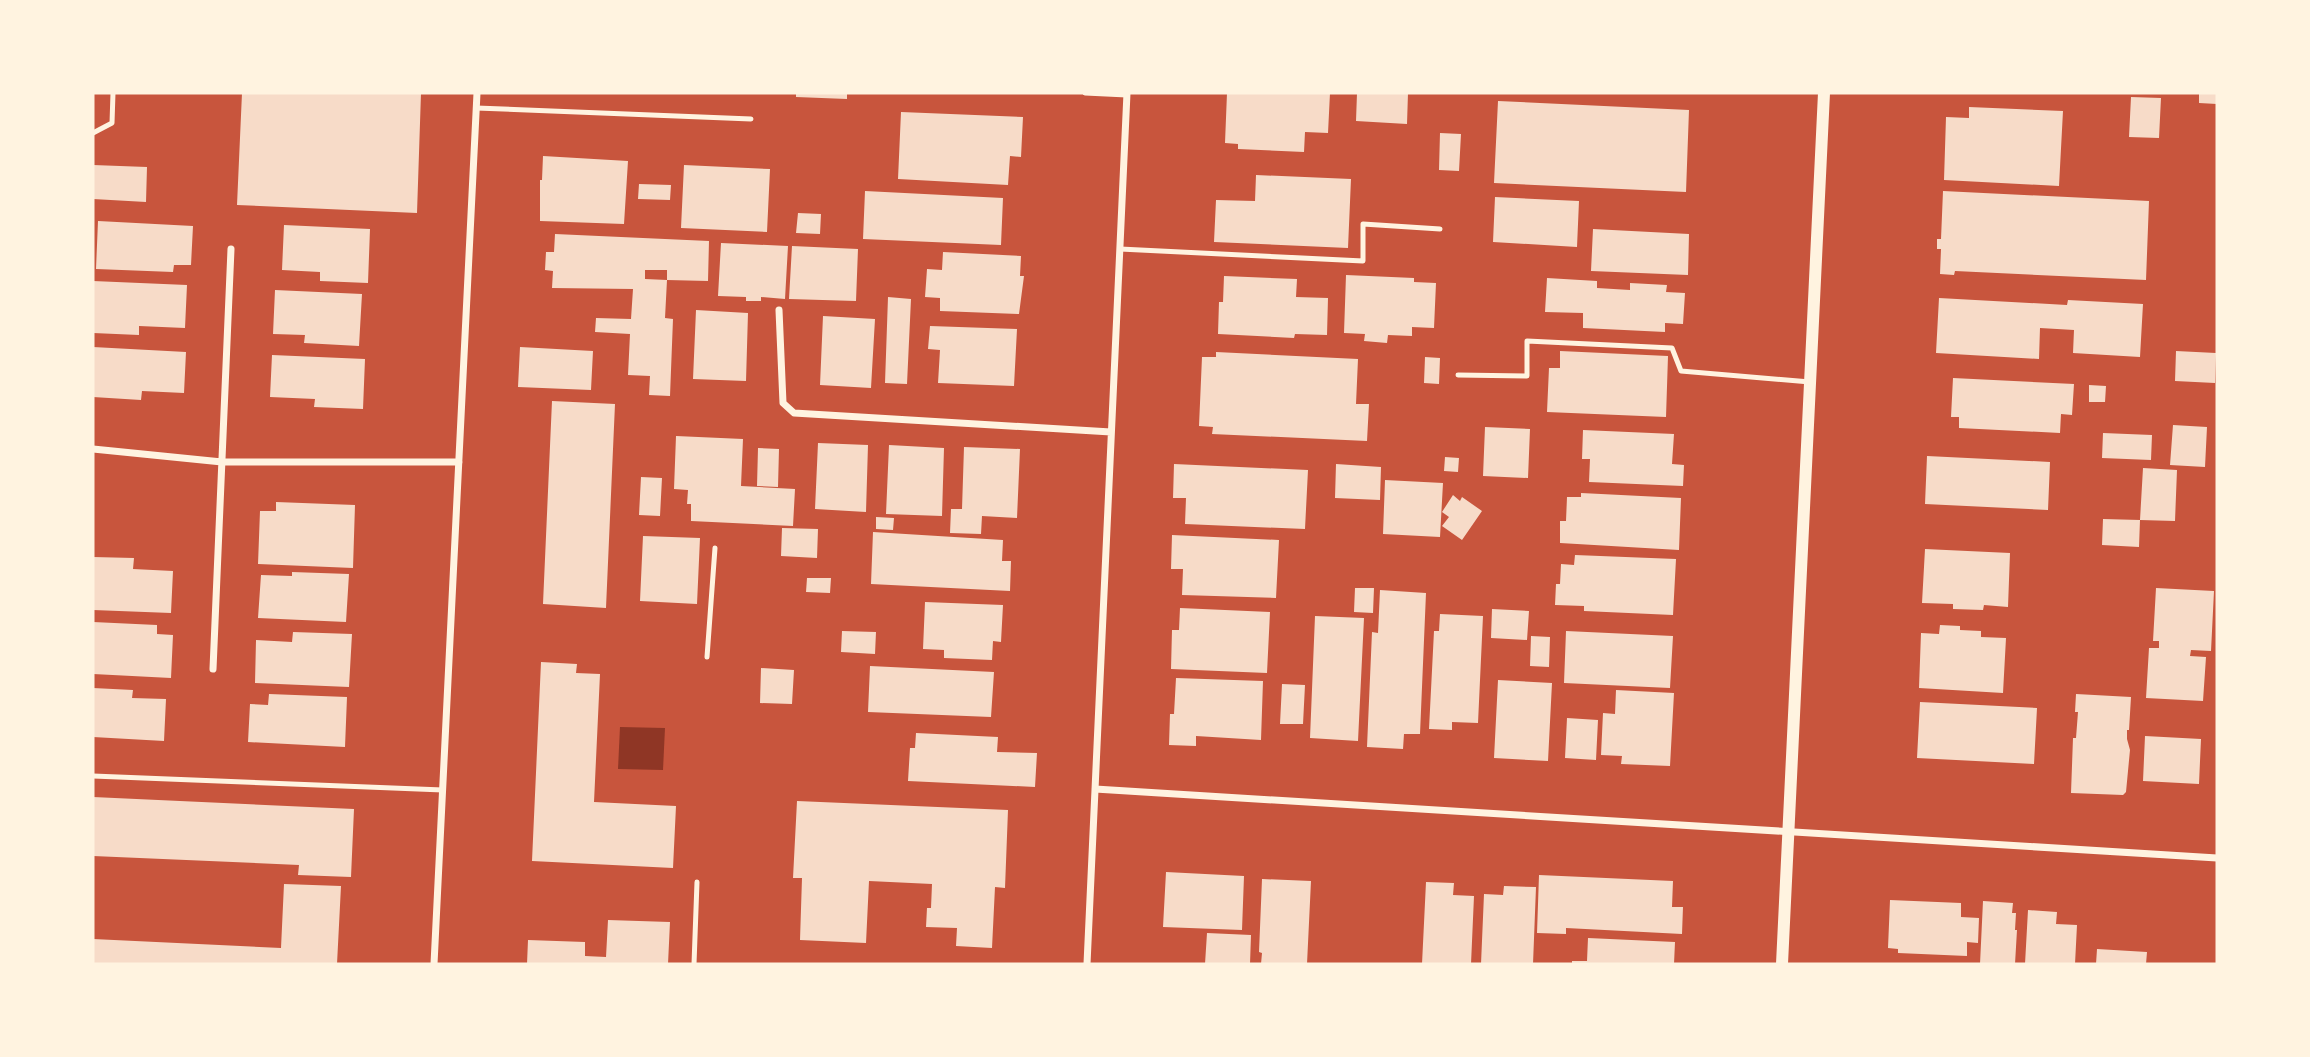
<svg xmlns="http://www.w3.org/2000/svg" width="2310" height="1057" font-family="'Public Sans',sans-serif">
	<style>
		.water { fill: #8f3625 }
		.building { fill: #f7dbc8; fill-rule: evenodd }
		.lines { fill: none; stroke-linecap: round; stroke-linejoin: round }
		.service { stroke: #fff3e0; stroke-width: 5 }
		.minor { stroke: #fff3e0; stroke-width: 7 }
		.tertiary { stroke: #fff3e0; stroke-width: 12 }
	</style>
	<rect width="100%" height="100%" fill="#c8553d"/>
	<path class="water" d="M620 727 665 728 663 770 618 769Z"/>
	<path class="building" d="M242 93H421L417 213 237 205Z
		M796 93H847V99L796 97Z
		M1227 93H1330L1328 133 1305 132 1304 152 1238 149V144L1225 143Z
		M1357 93H1408L1407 124 1356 121Z
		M2199 93H2217V104L2199 103Z
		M2131 97 2161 98 2159 138 2129 137Z
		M1498 101 1689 110 1686 192 1494 183Z
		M1969 107 2063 111 2059 186 1944 180 1946 117 1969 118Z
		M901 112 1023 117 1021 157 1010 156 1008 185 898 179Z
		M1440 133 1461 134 1459 171 1439 170Z
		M543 156 628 161 624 224 540 221V180H542Z
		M93 165 147 167 146 202 93 199Z
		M684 165 770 169 767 232 681 228Z
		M1256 175 1351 179 1348 248 1214 242 1216 200 1255 201Z
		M639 184 671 185 670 200 638 199Z
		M865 191 1003 198 1001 245 863 239Z
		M1943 191 2149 201 2146 280 1955 271 1954 275 1940 274 1941 249H1937V239H1941Z
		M1495 197 1579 201 1577 247 1493 242Z
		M798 213 821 214 820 234 796 233Z
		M98 221 193 226 191 265H174L173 272 96 269Z
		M284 225 370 229 368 283 320 281V272L282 270Z
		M1593 229 1689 234 1688 275 1591 271Z
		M555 234 709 241 708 281 667 280 665 318 673 319 670 396 649 395 650 376 628 375 630 334 595 332 596 318 631 319 633 289 552 288 553 271 545 270 546 252H554ZM645 270H667V280L645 279Z
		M721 243 788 246 785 299 761 297V301H746V297L718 296Z
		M792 246 858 249 856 301 789 299Z
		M943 252 1021 256 1020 276H1024L1019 314 940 311V298L925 297 927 269 942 270Z
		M1346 275 1414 278V282L1436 283 1434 328 1412 327V336L1388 335 1387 343 1364 341 1365 334 1344 333Z
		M1224 276 1297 279 1296 297 1328 298 1327 335 1295 334 1294 338 1218 334 1219 302H1223Z
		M1547 278 1597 281V288L1630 290V283L1667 285 1666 292 1685 293 1683 324 1665 323V332L1583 328V313L1545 312Z
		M93 281 187 285 185 328 139 326V335L93 333Z
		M275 290 362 294 359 346 304 343 305 335 273 334Z
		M888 297 911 299 907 384 885 383Z
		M1939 298 2067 305 2068 300 2143 304 2140 357 2073 353 2074 330 2040 328 2039 359 1936 353Z
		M696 310 748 313 746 381 693 379Z
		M823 316 875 319 871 388 820 385Z
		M930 326 1017 329 1014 386 938 383 940 350 928 349Z
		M93 347 186 352 184 393 142 391 141 400 93 397Z
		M520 347 593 351 591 390 518 387Z
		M1560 351 1668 356 1666 417 1547 412 1549 368H1560Z
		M2176 351 2216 353 2215 383 2175 381Z
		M1216 352 1358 359 1356 404H1369L1367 441 1212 434 1213 427 1199 426 1202 357H1216Z
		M272 355 365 359 363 409 314 407 315 399 270 397Z
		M1425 357 1440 358 1439 384 1424 383Z
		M1953 378 2074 384 2072 415 2061 414 2060 433 1959 428V417H1951Z
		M2089 385 2106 386 2105 402H2089Z
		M552 401 615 404 606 608 543 604Z
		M2173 425 2207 427 2205 467 2170 465Z
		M1485 427 1530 429 1528 478 1483 476Z
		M1583 430 1674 434 1672 464 1684 465 1683 486 1589 482 1590 459H1582Z
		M2103 433 2152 435 2151 460 2102 458Z
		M676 436 743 439 741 486 795 489 793 526 691 521V504H687L688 490 674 489Z
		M818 443 868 445 866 512 815 509Z
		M889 445 944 448 942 516 886 514Z
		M964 447 1020 449 1017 518 982 516 981 534 950 533 951 509H962Z
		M758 448 779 449 778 487 757 486Z
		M1927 456 2050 462 2048 510 1925 504Z
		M1445 457 1459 458 1458 472 1444 471Z
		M1174 464 1308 470 1305 529 1185 524 1186 498H1173Z
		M1336 464 1381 467 1380 500 1335 498Z
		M2143 468 2177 470 2175 521 2140 520Z
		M641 477 662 478 660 516 639 515Z
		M1385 480 1443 483 1440 537 1383 534Z
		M1581 493 1681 498 1679 550 1560 543V521H1566L1567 497H1581Z
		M1453 495 1460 501 1462 497 1482 511 1462 540 1442 526 1449 517 1442 512Z
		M276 502 355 505 353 568 258 564 260 511H276Z
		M876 517 894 518 893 530 876 529Z
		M2103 519 2140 520 2139 547 2102 545Z
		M782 528 818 529 817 558 781 556Z
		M873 532 1003 540 1002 561H1011L1010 591 871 584Z
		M1172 535 1279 540 1276 598 1182 595 1183 569H1171Z
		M643 536 700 538 697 604 640 601Z
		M1925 549 2010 553 2008 607 1984 605 1983 610 1953 609V604L1922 603Z
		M1575 555 1676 559 1673 615 1584 611V606L1555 605 1556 584H1560L1561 564 1574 565Z
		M93 557 134 558 133 569 173 571 171 613 93 610Z
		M292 572 349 574 346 622 258 618 261 575 292 576Z
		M807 578H831L830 593 806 592Z
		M1355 588H1374L1373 613 1354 612Z
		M2156 588 2214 591 2211 651 2191 650 2190 656 2206 657 2203 701 2146 698 2149 648H2159V641H2153Z
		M1380 590 1426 593 1420 734H1404L1403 749 1367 747 1372 632 1378 633Z
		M925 602 1003 605 1001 642 993 641 992 660 944 658V650L923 649Z
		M1180 608 1270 612 1267 673 1171 669 1172 630H1179Z
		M1492 609 1529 611 1527 640 1491 638Z
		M1440 614 1483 616 1478 723 1452 722V730L1429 729 1434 631H1439Z
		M1315 616 1364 618 1358 741 1310 738Z
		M93 622 157 625V634L173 635 171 678 93 674Z
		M1940 625 1960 626V630L1981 631V637L2006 638 2003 693 1919 688 1921 633 1939 634Z
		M842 631 876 632 875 654 841 652Z
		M1566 631 1673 636 1670 688 1564 683Z
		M293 632 352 634 349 687 255 683 256 640 292 642Z
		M1531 636 1550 637 1549 667 1530 666Z
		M541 662 577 664 576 673 600 674 594 802 676 806 673 868 532 861Z
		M870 666 994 672 991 717 868 712Z
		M761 668 794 670 792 704 760 703Z
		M1176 678 1263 681 1261 740 1196 736V746L1169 745 1170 714H1174Z
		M1498 680 1552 683 1548 761 1494 758Z
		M1282 684 1305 685 1303 724H1280Z
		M93 688 133 690 132 698 166 699 164 741 93 737Z
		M1616 690 1674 693 1670 766 1621 764 1622 756 1601 755 1603 713 1615 714Z
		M269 694 347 697 345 747 248 742 250 704 268 705Z
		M2076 694 2131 697 2129 730H2127V739L2130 750 2126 792 2123 795 2071 793 2073 738H2076L2078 712H2075Z
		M1920 702 2037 708 2034 764 1917 758Z
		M1567 718 1598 720 1596 760 1565 758Z
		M916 733 998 737 997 752 1037 753 1035 787 908 781 910 748H915Z
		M2145 736 2201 739 2199 784 2143 781Z
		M93 797 354 809 351 877 298 875 299 865 93 856Z
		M797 801 1008 810 1005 888 995 887 992 948 956 946 957 928 926 927 927 908H931L932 884 869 881 866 943 800 940 802 878H793Z
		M1166 872 1244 876 1242 930 1163 927Z
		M1539 875 1673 881 1672 907H1683L1682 934 1566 928V934L1537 933Z
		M1262 879 1311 881 1307 964H1261L1262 953 1259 952Z
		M1426 882 1454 883 1453 895 1474 896 1471 964H1422Z
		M284 884 341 886 337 964H93V939L281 948Z
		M1504 886 1536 887 1533 964H1481L1484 894 1503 895Z
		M1890 900 1961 903V917L1979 918 1978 943 1967 942V956L1898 953V949L1888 948Z
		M1983 901 2013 903 2012 913H2016L2015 930H2017L2015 964H1980Z
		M2028 910 2057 912 2056 924 2077 925 2075 964H2025Z
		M608 920 670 922 668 964H527L528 940 585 942V956L606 957Z
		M1207 933 1251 935 1250 964H1205Z
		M1588 938 1675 942 1674 964H1572V961H1587Z
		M2097 949 2147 952 2146 964H2096Z"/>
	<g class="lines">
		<path class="service" d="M1085 93 1127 95
			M476 108 751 119
			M93 133 112 123 113 93
			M1120 249 1363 261V224L1440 229
			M1458 375 1527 376V341L1672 348 1681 371 1810 382
			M707 657 715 548
			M93 776 443 790
			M694 964 697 882"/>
		<path class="minor" d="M779 310 783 403 794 413 1111 432
			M93 449 222 462H459
			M213 669 231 249
			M1095 789 2217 858
			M434 964 477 93
			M1087 964 1127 93"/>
		<path class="tertiary" d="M1782 964 1824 93"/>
	</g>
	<rect width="2310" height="1057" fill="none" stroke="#fff3e0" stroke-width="189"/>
</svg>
